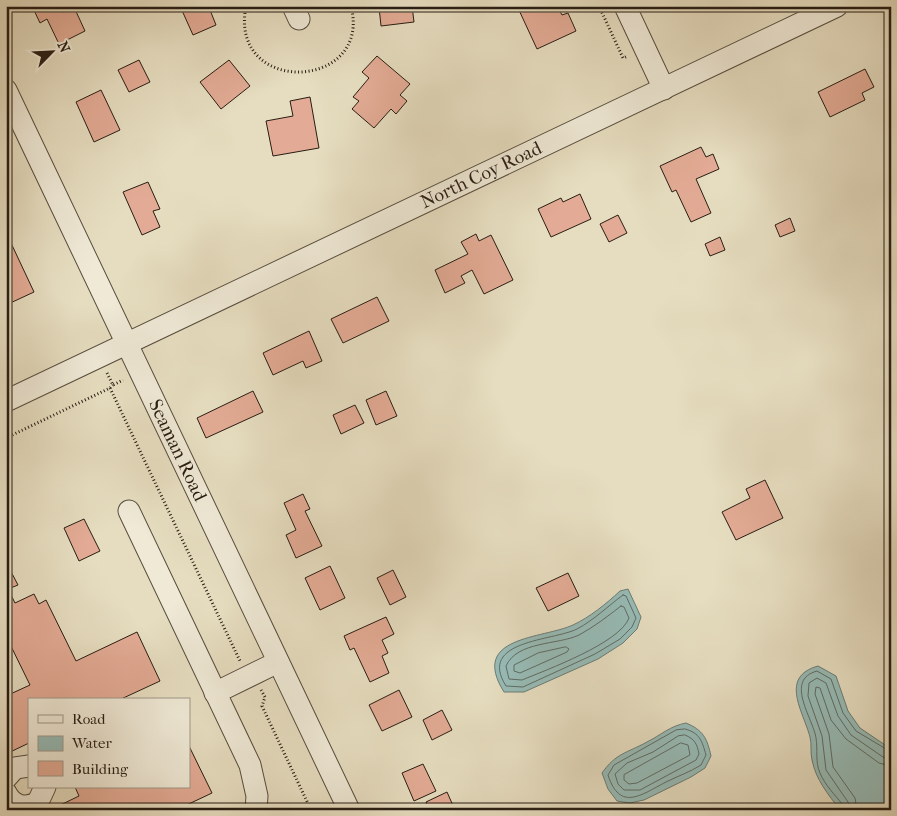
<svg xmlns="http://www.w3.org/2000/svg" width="897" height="816" font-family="'IM FELL French Canon',serif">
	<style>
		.water { fill: #97bbb6; stroke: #6a7c75 }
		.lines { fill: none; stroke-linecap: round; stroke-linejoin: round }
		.shore { stroke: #5f6c64; stroke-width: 1 }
		.building { fill: #e3ab95; stroke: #271d13 }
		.minor-casing { stroke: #574d3e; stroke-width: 23 }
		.path { stroke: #271d13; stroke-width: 3; stroke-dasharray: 1 2.5; stroke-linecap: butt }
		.minor { stroke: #efe9d6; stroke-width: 21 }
		.labels { text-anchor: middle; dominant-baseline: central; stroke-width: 4; stroke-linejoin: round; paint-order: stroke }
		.street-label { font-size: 19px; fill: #271d13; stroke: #efe9d6 }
	</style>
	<rect width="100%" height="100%" fill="#e6ddc0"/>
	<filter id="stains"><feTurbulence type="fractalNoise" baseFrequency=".004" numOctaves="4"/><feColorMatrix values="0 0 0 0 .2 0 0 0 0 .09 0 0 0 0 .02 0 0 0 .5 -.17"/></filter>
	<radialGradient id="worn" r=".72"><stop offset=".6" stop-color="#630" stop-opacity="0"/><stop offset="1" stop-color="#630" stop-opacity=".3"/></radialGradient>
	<path class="water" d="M628 589 641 617 637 629 623 643 598 659 524 692H504C469 636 542 639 573 625 590 617 606 604 620 591Z
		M818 666 836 676 848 711 860 728 891 749V810H840C828 794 816 780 812 760 810 752 812 744 810 737 803 711 779 677 818 666Z
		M686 723C703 730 707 738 711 756L705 768 691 777 644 800 630 803 617 801 608 789 602 773C616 753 627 753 647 742 661 735 670 726 686 723Z"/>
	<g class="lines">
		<path class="shore" d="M623 595 626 596 636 618 632 627 620 639 595 654 523 687 506 686C477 640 553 641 577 629 594 620 608 606 623 595Z
			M621 606 624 607 629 618C620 643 546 670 522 680L509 679 506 666C517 641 558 645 579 635 594 627 608 616 621 606Z
			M566 647 569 649 567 652 520 673 514 671V665L538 653Z
			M685 729C700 733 702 741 706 755L701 765C690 772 678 776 666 782 641 795 620 812 608 775L614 765 676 730Z
			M685 735C695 739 697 744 699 754L696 760 640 790H624L618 784 615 774 627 763 653 752 678 736Z
			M681 743 688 745 690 755 637 783 629 784 624 780V775Z
			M844 810 843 805C835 795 825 785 820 773 815 762 818 750 816 738 813 718 784 680 817 671L831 679 843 713 856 731 891 752
			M850 810 848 802 826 770 822 736 808 696 809 683 817 678 826 683 838 716 851 735 883 757 891 759
			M857 810 855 798 833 767 829 734 815 694 816 687 820 688 831 720 846 739 879 763 891 766"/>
	</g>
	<path class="building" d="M32 6H60L63 12 74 7 85 31 59 44 47 19 40 23Z
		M180 6H218L210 10 216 25 193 35Z
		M412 6 414 22 381 26 379 7Z
		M522 6H557L562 15 568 13 576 31 537 49 518 8Z
		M377 56 410 84 400 95 407 101 396 114 391 109 374 128 352 109 359 101 353 97 369 78 362 72Z
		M139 60 150 82 129 92 118 70Z
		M229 60 250 86 221 109 200 82Z
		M865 69 874 87 862 93 865 100 830 117 818 92Z
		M101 90 120 130 94 142 76 102Z
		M310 97 319 148 273 156 266 121 293 116 290 101Z
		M701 147 706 157 713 154 719 169 696 179 711 213 691 222 676 190 672 192 660 166Z
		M148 182 160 209 153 211 160 227 142 235 123 192Z
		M580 194 591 219 551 237 538 209 561 198 563 202Z
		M618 215 627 233 609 242 600 224Z
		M790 218 795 231 780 237 775 225Z
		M476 234 479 241 491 235 513 280 484 294 472 270 461 276 465 283 445 293 435 270 468 254 461 242Z
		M720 237 725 250 710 256 705 244Z
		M11 243 34 292 6 305V245Z
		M377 297 389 321 343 343 331 319Z
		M309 331 322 361 306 368 303 361 273 375 263 353Z
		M253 391 263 412 206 438 197 418Z
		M386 391 397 416 376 425 366 400Z
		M355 405 364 423 341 434 333 415Z
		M765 480 783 518 736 540 722 512 750 498 746 489Z
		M303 494 310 509 305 511 322 546 296 558 286 535 296 530 284 503Z
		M84 519 100 551 79 561 64 528Z
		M6 562 18 585 8 589 15 603 34 594 39 604 46 600 76 661 137 632 160 681 119 700H29V743L6 754V696L30 685 6 636Z
		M330 566 345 598 320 610 305 578Z
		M393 570 406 597 390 605 377 578Z
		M568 573 579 596 548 611 536 588Z
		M386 617 394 634 382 640 388 653 382 656 389 673 370 682 354 648 350 650 344 636Z
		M399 690 412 717 382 731 369 705Z
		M442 710 452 730 432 740 423 720Z
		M189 746 212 793 176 810H50L79 796 75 787H189Z
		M423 764 436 791 414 801 402 773Z
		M447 792 455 810H429L426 802Z"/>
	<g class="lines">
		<defs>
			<g id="minor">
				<path d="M293 6 299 19"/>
				<path d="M625 6 664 89"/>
				<path id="s1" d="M6 90 349 810"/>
				<path id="s2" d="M6 401 837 6"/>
				<path d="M129 511 250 765 257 796 256 810"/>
				<path d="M215 693 278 662"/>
				<path d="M6 778 15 768 29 766"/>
				<path d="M6 793C13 807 26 809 38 802L45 787"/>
			</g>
		</defs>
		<use href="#minor" class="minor-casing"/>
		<path class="path" d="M246 6C228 97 373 91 351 6
			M599 6 623 58 628 56
			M107 373 113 385 123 380
			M110 388 240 661
			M6 438 110 388 113 385
			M261 690 265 697 262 706 311 810"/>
		<use href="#minor" class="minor"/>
	</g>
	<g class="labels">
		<g class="street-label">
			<text stroke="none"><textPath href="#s2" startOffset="526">North Coy Road</textPath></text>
			<text stroke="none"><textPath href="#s1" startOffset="399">Seaman Road</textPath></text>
		</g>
	</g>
	<rect width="897" height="816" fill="none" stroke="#e6ddc0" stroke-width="25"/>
	<rect x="8" y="8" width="882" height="801" fill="none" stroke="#271d13" stroke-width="2.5"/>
	<rect x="12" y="12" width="872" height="791" fill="none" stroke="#271d13"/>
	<rect x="28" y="698" width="162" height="90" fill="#efe9d6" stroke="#9f9788"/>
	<rect x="38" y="715" width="25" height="8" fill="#efe9d6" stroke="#9f9788"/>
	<text x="72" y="724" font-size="15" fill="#271d13">Road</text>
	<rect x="38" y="736" width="25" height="15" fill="#97bbb6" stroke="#9f9788"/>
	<text x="72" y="748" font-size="15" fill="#271d13">Water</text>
	<rect x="38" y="761" width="25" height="15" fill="#e3ab95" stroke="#9f9788"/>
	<text x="72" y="774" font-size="15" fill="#271d13">Building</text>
	<g transform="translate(52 52) rotate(66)" stroke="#efe9d6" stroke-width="4" paint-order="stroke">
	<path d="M0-4L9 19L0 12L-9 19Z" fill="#271d13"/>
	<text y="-8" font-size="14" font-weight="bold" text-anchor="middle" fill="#271d13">N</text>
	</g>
	<rect width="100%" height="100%" filter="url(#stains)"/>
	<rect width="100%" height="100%" fill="url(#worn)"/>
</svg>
